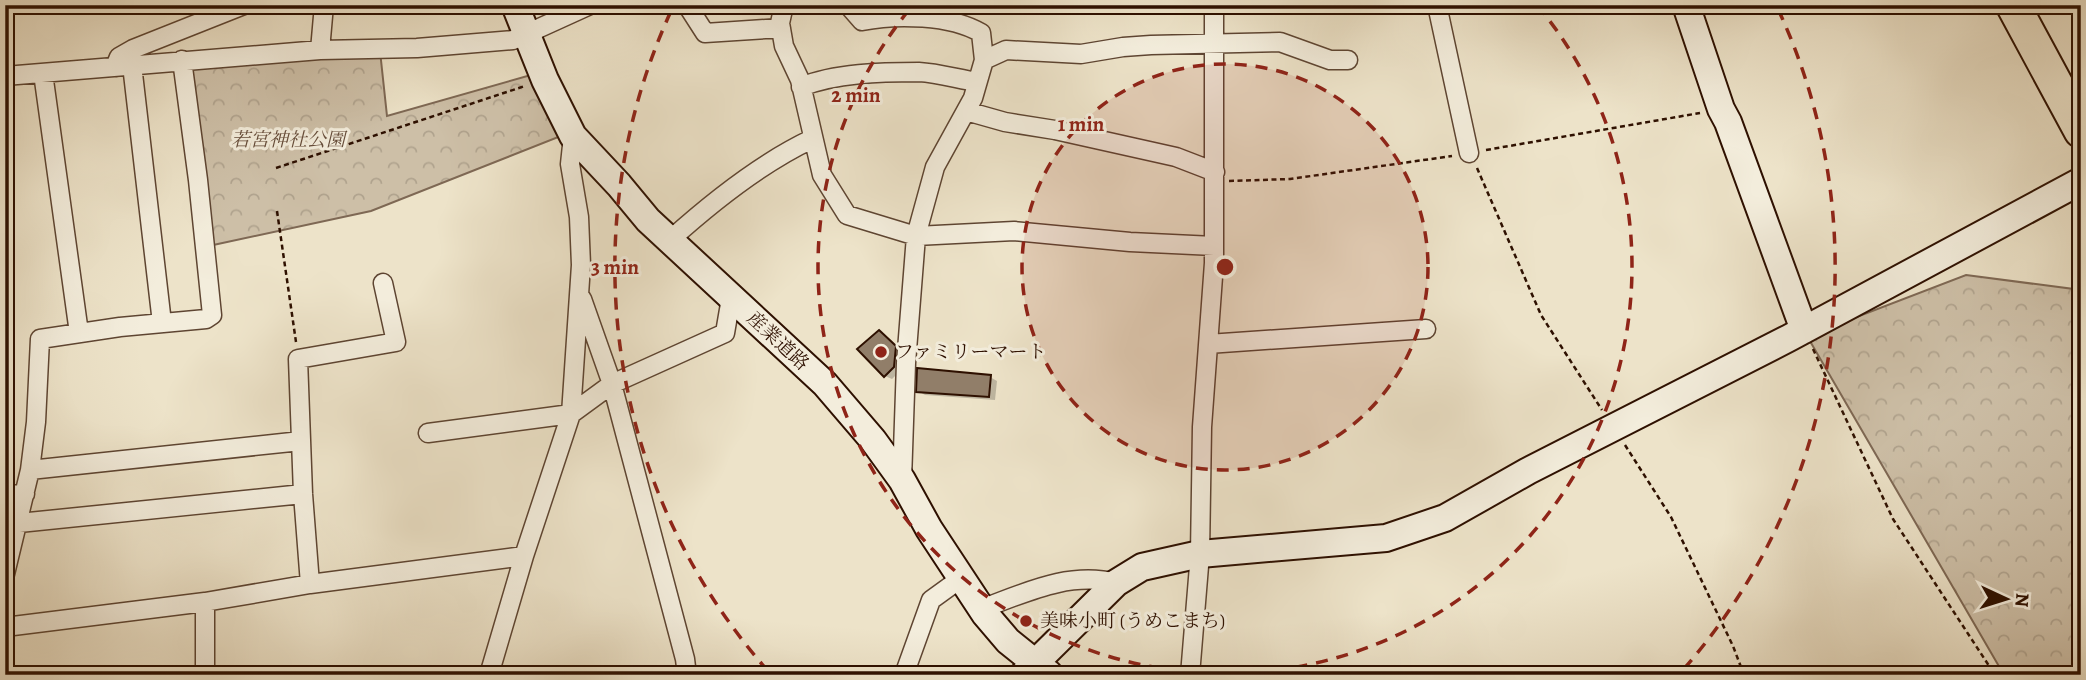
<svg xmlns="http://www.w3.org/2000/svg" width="2086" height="680" font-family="Alegreya,'Noto Serif JP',serif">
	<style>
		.forest { fill: url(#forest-crowns); stroke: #7e6854; stroke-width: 2 }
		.shadow { fill: #0003 }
		.building { fill: #917e69; stroke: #2e1000; stroke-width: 2 }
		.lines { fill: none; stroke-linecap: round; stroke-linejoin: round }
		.street-casing { stroke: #5e4532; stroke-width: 21 }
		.secondary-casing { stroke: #2e1000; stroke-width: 30 }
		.highway-casing { stroke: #2e1000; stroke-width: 37 }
		.path { stroke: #2e1000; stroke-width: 2.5; stroke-dasharray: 5 3.5; stroke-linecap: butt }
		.street { stroke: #f3eddc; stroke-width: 18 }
		.secondary { stroke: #f3eddc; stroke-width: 26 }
		.highway { stroke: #ede3c9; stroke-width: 33 }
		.ring { fill: none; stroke: #8f2418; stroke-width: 3.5; stroke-dasharray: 12 9 }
		.poi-dot { fill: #8f2418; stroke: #f3eddc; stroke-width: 2.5 }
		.labels { text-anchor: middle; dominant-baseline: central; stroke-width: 6; stroke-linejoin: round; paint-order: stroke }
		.park-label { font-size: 19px; font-style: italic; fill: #664d3a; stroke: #f3eddc }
		.street-label { font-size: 19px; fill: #2e1000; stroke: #f3eddc }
		.poi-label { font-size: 19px; fill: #2e1000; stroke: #f3eddc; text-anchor: start }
		.centre { fill: #8f2418; stroke: #f3eddc; stroke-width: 3.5 }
		.ring-label { font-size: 21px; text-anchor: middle; font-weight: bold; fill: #8f2418; stroke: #f3eddc; stroke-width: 6; stroke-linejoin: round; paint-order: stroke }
	</style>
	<defs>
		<pattern id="forest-crowns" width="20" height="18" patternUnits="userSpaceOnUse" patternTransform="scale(1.75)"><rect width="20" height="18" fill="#cdbfa7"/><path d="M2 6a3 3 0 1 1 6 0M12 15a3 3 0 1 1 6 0" fill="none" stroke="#b0a38e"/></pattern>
	</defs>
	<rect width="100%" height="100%" fill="#ede3c9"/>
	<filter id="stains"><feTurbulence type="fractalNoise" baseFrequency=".00286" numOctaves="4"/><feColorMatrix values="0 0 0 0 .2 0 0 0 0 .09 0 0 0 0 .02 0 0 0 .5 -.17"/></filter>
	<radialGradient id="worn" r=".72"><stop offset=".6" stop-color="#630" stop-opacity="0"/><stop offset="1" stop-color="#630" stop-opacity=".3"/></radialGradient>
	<path class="forest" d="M380 51 387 116 538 73 566 134 371 211 204 247 191 56Z
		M1966 275 2081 290V675H2004L1807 336Z"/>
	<path class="shadow" d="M879 332 902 351 901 370 892 379 885 376Z
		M990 377 997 381 995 400 925 395 918 391Z"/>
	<path class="building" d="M879 330 896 346 894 367 884 377 857 349Z
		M917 368 991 375 989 397 916 392Z"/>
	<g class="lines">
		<defs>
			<path id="street" d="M687 5 705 33 781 28
				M784 5 780 23 784 46 800 80 822 175 847 215 916 236 1014 231 1130 242 1214 246
				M848 5 862 21C896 14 951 15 981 33L984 60 973 98 935 167 916 236 906 363 902 480
				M1437 5 1469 153
				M320 50 324 5
				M984 60 1006 50 1081 54 1123 47 1151 45 1280 42 1330 60H1348
				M132 65 162 323
				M115 67 119 57 133 49 244 5
				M43 73 79 333
				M5 76 320 50 417 48 513 40 590 5
				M801 87C835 73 882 72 919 72 938 73 958 79 977 82
				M966 111 1005 122 1055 130 1176 157 1215 172
				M670 240C710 204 763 162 812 139
				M582 299 612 384 685 659 687 675
				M1208 344 1426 329
				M428 433 571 414 612 384 725 333 731 298
				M30 470 301 441
				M5 495 25 494
				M19 523 303 494
				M524 556 571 414 581 265 579 217 570 164 573 136
				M5 574 30 470 36 422 40 339 120 327 206 319 212 315 198 180 182 60
				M310 584 303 494 298 359 396 342 383 283
				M205 602 310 584 524 556 489 675
				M981 609C1025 593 1069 571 1116 583
				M5 627 205 602V675
				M904 675 931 600 960 579
				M1190 675 1200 554 1202 427 1214 263V5"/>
			<path id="secondary" d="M515 5 545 80 573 136 619 185 648 220 825 384 873 440 902 480 929 529 985 614 1008 641 1049 674
				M1686 5 1721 109 1728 122 1804 330
				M1023 675 1116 583 1142 567 1200 554 1386 538 1445 518 1528 471 1789 338 2081 181"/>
			<path id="highway" d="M2013 5 2081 131"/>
		</defs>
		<use href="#street" class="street-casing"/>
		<use href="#secondary" class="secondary-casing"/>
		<use href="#highway" class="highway-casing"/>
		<path class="path" d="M1486 150 1700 113
			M276 168 525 86
			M1477 168 1541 315 1602 410
			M1229 181 1290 179 1452 156
			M277 211 296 342
			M1813 349 1893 519 1995 675
			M1625 445 1671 517 1733 646 1744 675"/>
		<use href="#street" class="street"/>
		<use href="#secondary" class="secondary"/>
		<use href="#highway" class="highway"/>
	</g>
	<circle cx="1225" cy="267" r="203" fill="#8f2418" fill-opacity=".12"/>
	<g class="ring">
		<circle cx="1225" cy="267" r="203"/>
		<path d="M1537 5A407 407 0 1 1 913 5"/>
		<path d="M768 671A610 610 0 0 1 672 9M1778 9A610 610 0 0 1 1682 671"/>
	</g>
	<g class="poi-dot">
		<circle cx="881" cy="352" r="7"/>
		<circle cx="1026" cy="621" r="7"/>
	</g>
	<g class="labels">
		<g class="park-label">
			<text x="288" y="140">若宮神社公園</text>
		</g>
		<g class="street-label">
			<text transform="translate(778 341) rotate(43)">産業道路</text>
		</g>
		<g class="poi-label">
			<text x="895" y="352">ファミリーマート</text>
			<text x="1040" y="621">美味小町 (うめこまち)</text>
		</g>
	</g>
	<circle cx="1225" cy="267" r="10" class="centre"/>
	<g class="ring-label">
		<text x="856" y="102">2 min</text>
		<text x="1081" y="131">1 min</text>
		<text x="615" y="274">3 min</text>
	</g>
	<rect width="2086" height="680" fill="none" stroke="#ede3c9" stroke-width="28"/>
	<rect x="7" y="7" width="2072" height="666" fill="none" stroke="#2e1000" stroke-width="3.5"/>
	<rect x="14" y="14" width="2058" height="652" fill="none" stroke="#2e1000" stroke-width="2"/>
	<g transform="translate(2006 599) rotate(94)" stroke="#f3eddc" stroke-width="5" paint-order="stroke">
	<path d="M0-5L12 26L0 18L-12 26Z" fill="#2e1000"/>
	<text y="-10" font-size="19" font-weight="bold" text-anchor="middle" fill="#2e1000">N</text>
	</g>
	<rect width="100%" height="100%" filter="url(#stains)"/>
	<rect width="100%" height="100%" fill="url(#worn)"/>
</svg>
